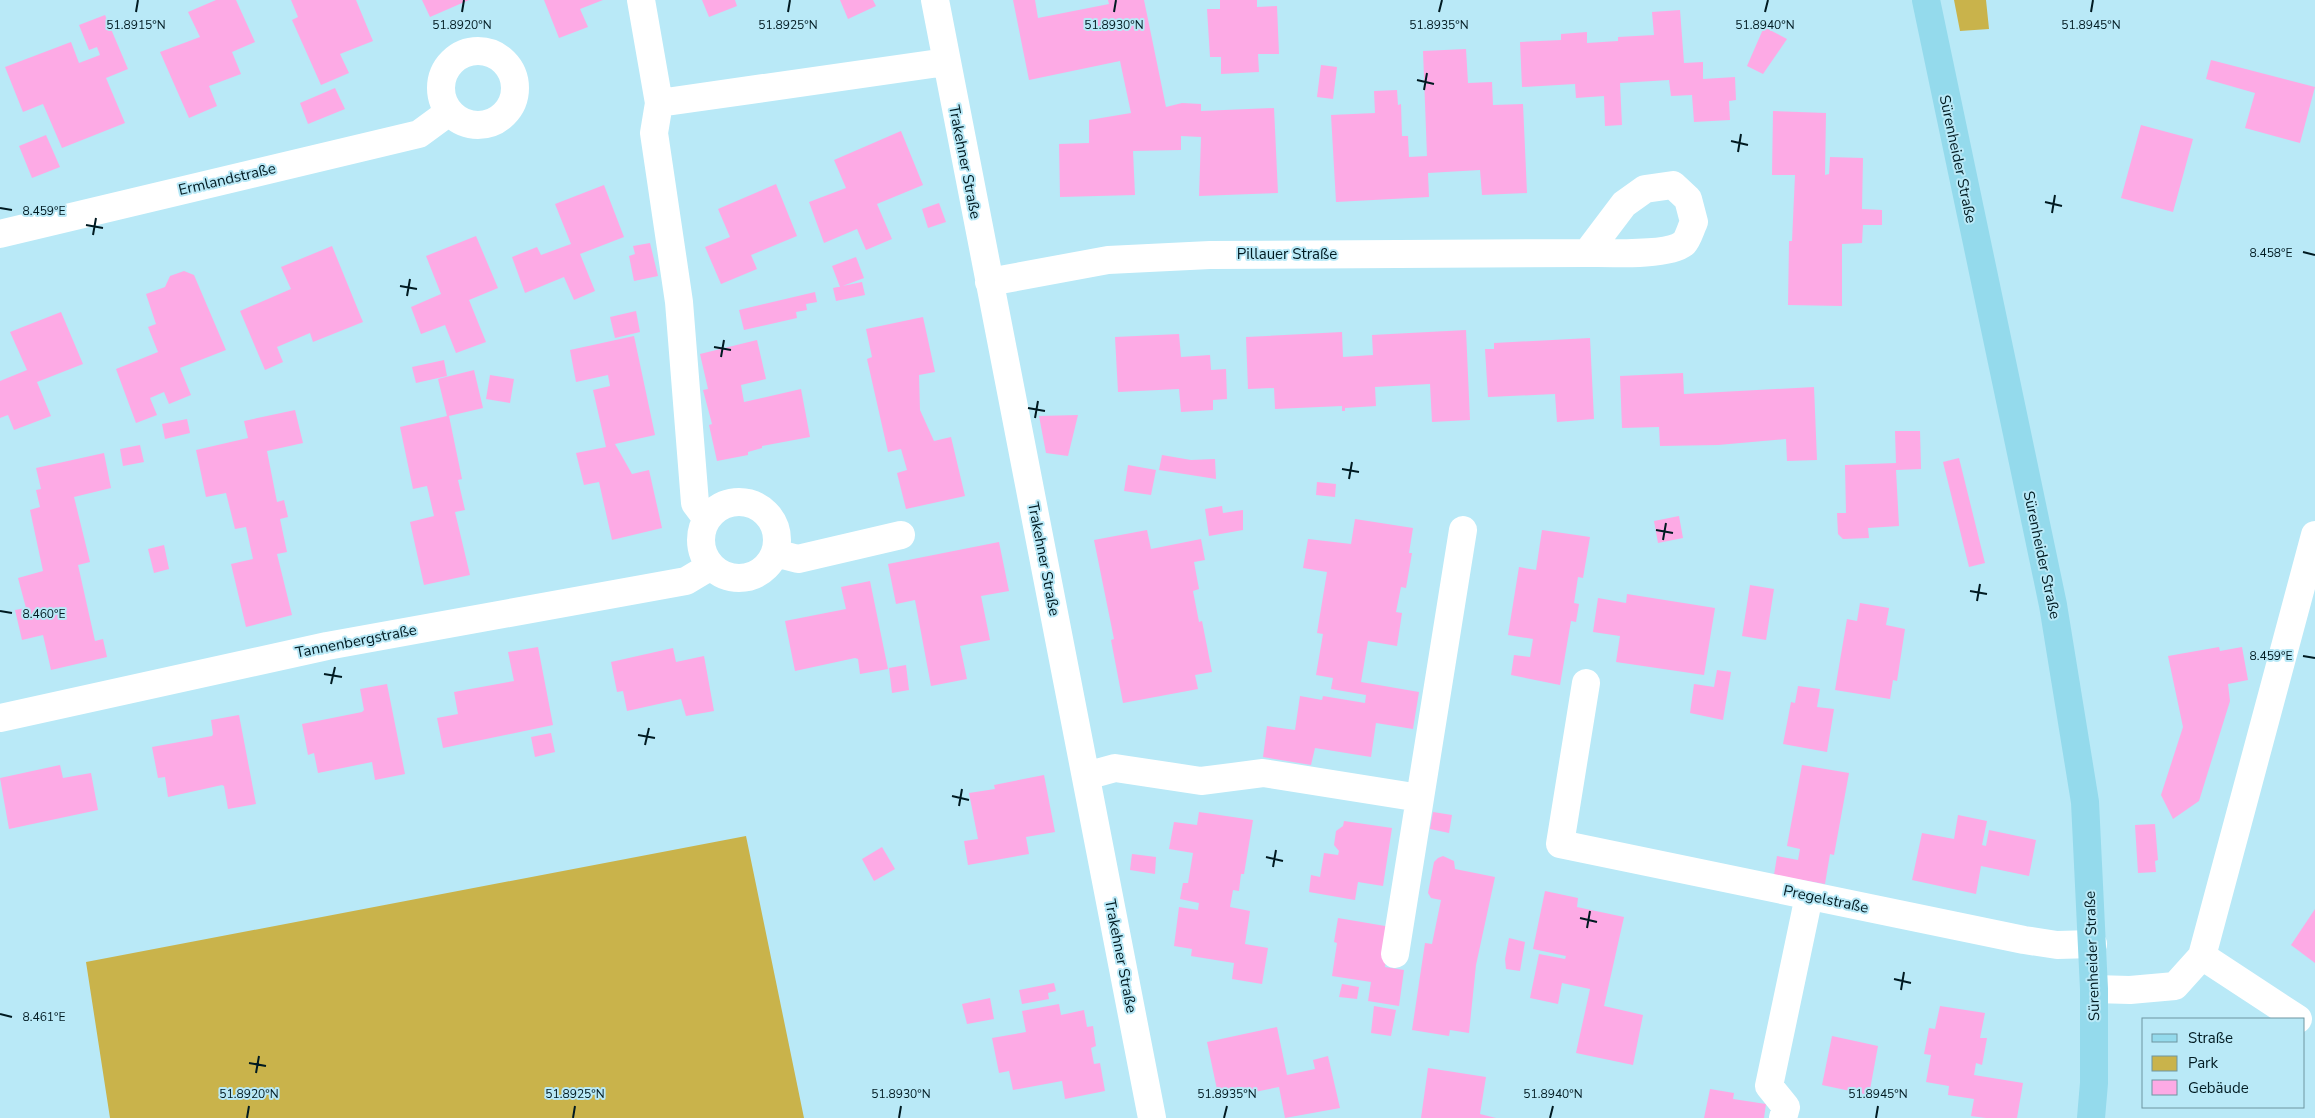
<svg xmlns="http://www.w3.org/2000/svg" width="2315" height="1118" font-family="'Nunito Sans',sans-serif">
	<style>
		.green { fill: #c9b34b }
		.building { fill: #fdaae5 }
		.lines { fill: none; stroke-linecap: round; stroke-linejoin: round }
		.minor { stroke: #fff; stroke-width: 28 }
		.major { stroke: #94daec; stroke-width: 28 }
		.ticks { fill: none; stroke: #001a21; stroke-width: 2 }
		.labels { text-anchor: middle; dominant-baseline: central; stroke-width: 4; stroke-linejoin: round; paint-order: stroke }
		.street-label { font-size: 15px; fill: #001a21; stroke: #b9e9f7 }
		.ticks-label { font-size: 12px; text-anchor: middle; fill: #001a21; stroke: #b9e9f7; stroke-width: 4; stroke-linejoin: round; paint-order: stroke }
	</style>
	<rect width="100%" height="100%" fill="#b9e9f7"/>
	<path class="green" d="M1954 0H1986L1989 29 1960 31Z
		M746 836 804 1118H110L86 962Z"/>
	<path class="building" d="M216 0H236L255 42 232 52 241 74 209 86 217 106 189 118 160 52 200 37 188 12Z
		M291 0H356L373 41 340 54 349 73 321 85 292 20 298 17Z
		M422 0H469L430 17Z
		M544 0H603L580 9 588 27 559 38Z
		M702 0H735L737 6 709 17Z
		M840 0H873L876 6 848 19Z
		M1013 0H1035L1038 18 1109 4 1108 0H1144L1166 107 1182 103 1201 104V111L1274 108 1278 193 1199 196 1201 137 1181 136V150L1133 151 1135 195 1060 197 1059 144 1089 143V120L1131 113 1120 61 1029 80Z
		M1220 0H1257V7L1277 6 1279 54H1258L1259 72 1221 74V57H1210L1207 9H1220Z
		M1680 10 1684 63 1703 62V79L1735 77 1736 100 1729 101 1730 120 1694 122 1692 95 1671 96 1669 80 1620 83 1622 125 1605 126 1604 96 1576 98 1575 84 1522 87 1520 42 1561 40V34L1587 32V43L1618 41V37L1654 35 1652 12Z
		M105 15 128 69 106 78 125 123 62 148 43 104 23 112 5 67 71 42 79 63 100 55 97 47 89 50 79 25Z
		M1764 27 1787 39 1763 74 1747 66Z
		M1466 49 1468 83 1492 82 1493 105 1523 104 1527 193 1482 195 1480 170 1428 173 1429 197 1336 202 1331 115 1375 113 1374 91 1397 90 1398 105 1401 104 1402 136H1408L1409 157 1427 156 1423 51Z
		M2211 60 2315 87 2300 143 2245 128 2255 93 2206 79Z
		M1321 65 1337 67 1333 99 1317 97Z
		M335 88 345 109 308 124 300 103Z
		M1773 111 1826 113 1825 175 1829 174 1830 157 1863 158 1862 209 1882 210V225H1863L1862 243 1842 244V306L1788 305 1789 243V241H1792L1795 175H1772Z
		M2141 125 2193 139 2173 212 2121 198Z
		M901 131 923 185 877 204 892 239 866 250 857 229 824 243 809 202 846 188 834 160Z
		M46 135 60 167 32 178 19 146Z
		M776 184 797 236 751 255 757 269 721 284 705 247 730 237 718 209Z
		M604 185 624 237 580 254 595 291 574 300 564 277 525 293 512 257 537 247 541 255 571 244 555 204Z
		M939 203 946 222 928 228 922 209Z
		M476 236 498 288 469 300 486 342 456 353 445 325 421 334 411 307 441 294 426 256Z
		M650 243 658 276 634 281 629 256 635 254 633 246Z
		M332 246 363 322 313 342 310 333 277 347 283 362 265 370 240 311 291 289 281 267Z
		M856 257 864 278 840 287 832 266Z
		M184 271 194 275 226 350 180 368 191 395 169 404 164 392 150 398 157 415 136 423 116 369 158 352 148 327 156 324 146 294 165 287 170 276Z
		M862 282 865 295 836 301 833 288Z
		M815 292 817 302 806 304 807 310 796 312 797 318 744 330 739 310Z
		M636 311 640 332 615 338 610 317Z
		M61 312 83 364 37 382 51 416 14 430 8 415 0 418V381L27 370 10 332Z
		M923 317 935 372 919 375 920 410 934 441 951 437 965 496 906 509 897 473 907 470 901 449 888 452 867 359 872 357 866 329Z
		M1466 330 1470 420 1432 422 1430 384 1375 387 1376 406 1345 408V411H1342V406L1275 409 1274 388 1248 389 1246 337 1342 332 1343 357 1373 355 1372 335Z
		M1179 334 1181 357 1210 355 1211 370 1226 369 1227 399 1213 400V410L1181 412 1179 389 1118 392 1115 337Z
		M634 336 655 435 615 444 632 474 649 470 662 528 612 540 599 482 584 485 576 453 606 447 593 390 610 386 608 375 576 382 570 350Z
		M1590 338 1594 419 1557 422 1555 394 1488 397 1485 349H1494V343Z
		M757 340 766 379 741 385 744 402 801 389 810 437 762 446V448L748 452V455L717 461 709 425 712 424 703 390 708 389 700 354Z
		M444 360 447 376 416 383 412 367Z
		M474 370 483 408 449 416 462 479 458 480 465 510 455 512 470 575 424 585 410 522 434 516 427 486 413 489 400 427 447 416 438 379Z
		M1683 373 1684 394 1814 387 1817 460 1787 461 1786 439 1718 445 1660 446 1659 427 1622 428 1620 376Z
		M490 375 514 379 510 403 486 399Z
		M295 410 303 443 267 451 277 502 284 500 288 517 280 519 287 552 277 554 292 615 246 627 231 564 253 559 246 527 235 529 226 493 206 497 196 450 248 438 244 421Z
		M1078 415 1068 456 1046 453 1039 416Z
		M187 419 190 433 165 439 162 424Z
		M1895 431H1920L1921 469 1896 470 1899 526 1868 528 1869 538 1843 539 1838 534 1837 513H1846L1845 465 1896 463Z
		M140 445 144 462 123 466 120 449Z
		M104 453 111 488 74 497 90 562 78 565 95 641 103 639 107 657 51 670 43 635 22 640 15 610 26 608 18 578 43 571 30 510 40 507 36 490 41 489 36 468Z
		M1162 455 1191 460 1215 459 1216 479 1159 470Z
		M1959 458 1985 563 1969 567 1943 462Z
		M1128 465 1156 470 1151 495 1124 491Z
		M1317 482 1336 484 1335 497 1316 495Z
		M1222 506 1223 513 1243 510V530L1209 536 1205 509Z
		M1679 516 1683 538 1658 543 1654 521Z
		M1355 519 1413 528 1409 553H1412L1406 588 1401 587 1396 612 1402 613 1397 646 1368 641 1361 682 1419 692 1413 729 1376 723 1371 757 1315 748 1311 765 1263 757 1267 726 1295 730 1300 696 1322 700 1323 696 1365 703 1366 695 1331 689 1333 678 1316 675 1323 634 1317 633 1327 572 1303 568 1308 539 1351 544Z
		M1147 530 1151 549 1201 539 1205 560 1194 562 1199 589 1193 591 1199 622 1202 621 1212 672 1195 675 1198 689 1123 703 1111 640 1114 639 1094 540Z
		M1542 530 1590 537 1583 578 1578 577 1574 603 1579 604 1576 622 1571 621 1560 685 1511 675 1514 655 1530 657 1533 639 1508 635 1519 567 1536 570Z
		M999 542 1009 591 981 596 990 640 960 646 967 679 931 686 915 600 896 604 888 564Z
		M164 545 169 569 154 573 148 549Z
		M870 581 888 669 860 674 858 659 855 658 795 671 785 621 846 609 841 587Z
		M1750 585 1774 589 1766 640 1742 636Z
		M1627 594 1715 608 1704 675 1616 662 1620 636 1593 632 1598 598 1626 603Z
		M1860 603 1889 608 1886 625 1905 629 1897 681 1893 680 1890 699 1835 690 1847 619 1857 621Z
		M538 647 553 725 443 748 437 718 458 714 454 692 514 681 508 652Z
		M2219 647 2220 651 2242 647 2248 680 2228 684 2230 701 2199 801 2173 819 2161 795 2183 727 2168 656Z
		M673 648 676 662 704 656 714 711 686 716 681 699 627 711 623 691 617 692 611 662Z
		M906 665 909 690 892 693 889 668Z
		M1717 670 1731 672 1723 720 1690 713 1694 684 1714 687Z
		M387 684 405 774 375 780 372 762 318 773 314 753 308 755 302 724 362 712 364 710 360 689Z
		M1798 686 1820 689 1817 707 1834 709 1827 752 1783 744 1791 702 1795 703Z
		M239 715 256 804 228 809 224 786 222 785 168 797 165 777 158 778 152 747 212 736 213 734 211 720Z
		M551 733 555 752 535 757 531 737Z
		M60 765 63 778 91 773 98 810 9 829 0 778Z
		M1802 765 1849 773 1834 855 1830 854 1825 884 1774 875 1777 856 1798 860 1800 849 1787 846Z
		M1044 775 1055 832 1026 837 1029 854 968 865 964 841 978 839 969 793 995 789 994 785Z
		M1199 812 1253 820 1244 874H1241L1239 891 1233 890 1230 907 1250 911 1245 944 1268 948 1262 984 1232 979 1234 963 1191 956 1192 949 1174 946 1179 907 1198 910 1199 903 1180 899 1183 883H1188L1193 853 1169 849 1174 822 1197 825Z
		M1433 812 1452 815 1449 833 1430 829Z
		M1958 815 1987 821 1982 845 1986 846 1989 830 2036 840 2029 876 1981 866 1976 894 1912 880 1922 833 1954 839Z
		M1344 821 1392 828 1383 886 1358 882 1355 900 1309 892 1311 875 1320 877 1324 853 1338 855 1339 851 1334 845 1336 831 1343 826Z
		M2155 824 2158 860 2155 861 2156 872 2138 873 2135 825Z
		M882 847 895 869 874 881 862 859Z
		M1132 854 1156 857 1155 874 1130 870Z
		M1443 856 1454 861 1455 869 1495 877 1476 965 1469 1033 1450 1030 1449 1036 1412 1030 1425 943 1432 944 1441 900 1431 898 1428 893 1434 862 1438 858Z
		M1545 891 1578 898 1577 907 1624 917 1604 1006 1643 1015 1633 1065 1576 1053 1590 989 1562 983 1558 1004 1530 998 1539 954 1565 959 1566 956 1533 949Z
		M2315 909V963L2291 945Z
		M1338 918 1391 927 1385 967 1404 970 1399 1006 1368 1001 1371 982 1332 976 1337 943 1334 942Z
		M1509 938 1525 942 1520 971 1506 969 1505 959Z
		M1054 983 1056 991 1048 993 1049 999 1022 1004 1019 990Z
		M1342 984 1359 987 1357 999 1339 997Z
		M990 998 994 1019 967 1024 962 1004Z
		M1059 1004 1061 1015 1084 1010 1087 1027 1093 1026 1096 1046 1091 1048 1094 1064 1100 1063 1105 1091 1065 1099 1062 1081 1013 1090 1009 1071 999 1073 992 1038 1026 1032 1022 1011Z
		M1374 1006 1396 1010 1391 1036 1371 1033Z
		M1940 1006 1985 1013 1980 1038H1987L1982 1065 1976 1063 1974 1075 2023 1083 2017 1118H1986L1971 1116 1974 1099 1948 1095 1949 1086 1926 1082 1931 1055 1924 1054 1929 1028 1935 1029Z
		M1277 1027 1287 1075 1315 1069 1313 1060 1328 1056 1340 1108 1285 1118 1279 1087 1219 1099 1207 1042Z
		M1832 1036 1878 1046 1869 1095 1822 1085Z
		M1428 1068 1486 1077 1480 1114 1496 1118H1421Z
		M1710 1089 1734 1093 1733 1099 1766 1104 1764 1118H1704Z"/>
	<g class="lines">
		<path class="minor" d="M641 0 659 103 654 133 679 302 695 503 707 519
			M935 0 1152 1118
			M441 88a37 37 0 1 1 74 0a37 37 0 1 1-74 0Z
			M659 103 946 62
			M0 234 419 134 449 112
			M989 282 1108 260 1210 255 1587 253C1607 253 1670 256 1684 243 1688 239 1691 228 1694 222L1688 199 1673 185 1645 189 1624 204 1587 253
			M701 540a38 38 0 1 1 76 0a38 38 0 1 1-76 0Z
			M775 553 798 559 901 535
			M1586 683 1560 844 2024 940 2057 945 2093 944
			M0 718 327 646 686 581 711 566
			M1086 776 1115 768 1201 781 1263 773 1420 798
			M1395 954 1463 530
			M2202 956 2298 1019
			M2094 989 2130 990 2175 986 2202 956 2315 535
			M1783 1118 1786 1107 1769 1086 1809 896"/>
		<path class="major" d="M1926 0 2053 605 2085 802 2094 989V1083L2091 1118"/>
	</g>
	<path class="ticks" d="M136 12 138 0M462 12 464 0M788 12 790 0M1114 12 1116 0M1439 12 1442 0M1765 12 1768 0M2091 12 2093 0M1417 80 1434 84M1424 90 1427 73M1731 141 1748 145M1738 152 1741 134M2045 202 2062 206M0 208 12 210M2052 213 2055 195M86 225 103 228M93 235 96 218M2303 252 2315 255M400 286 417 289M407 296 410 279M714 347 731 350M721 357 724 340M1028 408 1045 411M1035 418 1038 401M1342 469 1359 472M1349 479 1352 462M1656 530 1673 533M1663 540 1666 523M1970 591 1987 594M1977 601 1980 584M0 611 12 613M2303 656 2315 658M324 674 342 677M331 684 335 667M638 735 655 738M645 745 649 728M952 796 969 800M959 806 962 789M1266 857 1283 861M1273 867 1276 850M1580 918 1597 922M1587 928 1590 911M1894 979 1911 983M1901 990 1904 972M0 1014 12 1017M249 1063 266 1066M256 1073 259 1056M247 1118 249 1106M573 1118 575 1106M899 1118 901 1106M1224 1118 1227 1106M1550 1118 1553 1106M1876 1118 1878 1106"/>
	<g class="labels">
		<g class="street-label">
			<text transform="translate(1958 159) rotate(78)">Sürenheider Straße</text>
			<text transform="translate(965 162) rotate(79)">Trakehner Straße</text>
			<text transform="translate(227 179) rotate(-13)">Ermlandstraße</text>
			<text x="1287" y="254">Pillauer Straße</text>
			<text transform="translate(2042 555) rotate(78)">Sürenheider Straße</text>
			<text transform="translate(1044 559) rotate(79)">Trakehner Straße</text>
			<text transform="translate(356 641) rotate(-11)">Tannenbergstraße</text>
			<text transform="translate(1826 899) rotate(12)">Pregelstraße</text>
			<text transform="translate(1121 956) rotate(79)">Trakehner Straße</text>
			<text transform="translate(2092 956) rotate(-92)">Sürenheider Straße</text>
		</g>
	</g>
	<g class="ticks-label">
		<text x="136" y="29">51.8915°N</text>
		<text x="462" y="29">51.8920°N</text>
		<text x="788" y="29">51.8925°N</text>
		<text x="1114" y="29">51.8930°N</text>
		<text x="1439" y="29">51.8935°N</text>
		<text x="1765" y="29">51.8940°N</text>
		<text x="2091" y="29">51.8945°N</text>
		<text x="44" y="215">8.459°E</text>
		<text x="2271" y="257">8.458°E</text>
		<text x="44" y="618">8.460°E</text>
		<text x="2271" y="660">8.459°E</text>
		<text x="44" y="1021">8.461°E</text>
		<text x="249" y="1098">51.8920°N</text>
		<text x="575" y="1098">51.8925°N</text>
		<text x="901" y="1098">51.8930°N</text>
		<text x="1227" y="1098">51.8935°N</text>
		<text x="1553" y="1098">51.8940°N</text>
		<text x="1878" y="1098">51.8945°N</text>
	</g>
	<rect x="2142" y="1018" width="162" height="90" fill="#b9e9f7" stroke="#6f96a1"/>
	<rect x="2152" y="1034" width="25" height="8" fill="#94daec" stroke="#6f96a1"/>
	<text x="2188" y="1043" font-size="15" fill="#001a21">Straße</text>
	<rect x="2152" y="1056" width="25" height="15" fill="#c9b34b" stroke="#6f96a1"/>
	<text x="2188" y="1068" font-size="15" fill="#001a21">Park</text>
	<rect x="2152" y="1080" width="25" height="15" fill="#fdaae5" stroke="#6f96a1"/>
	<text x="2188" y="1093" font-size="15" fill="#001a21">Gebäude</text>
</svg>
